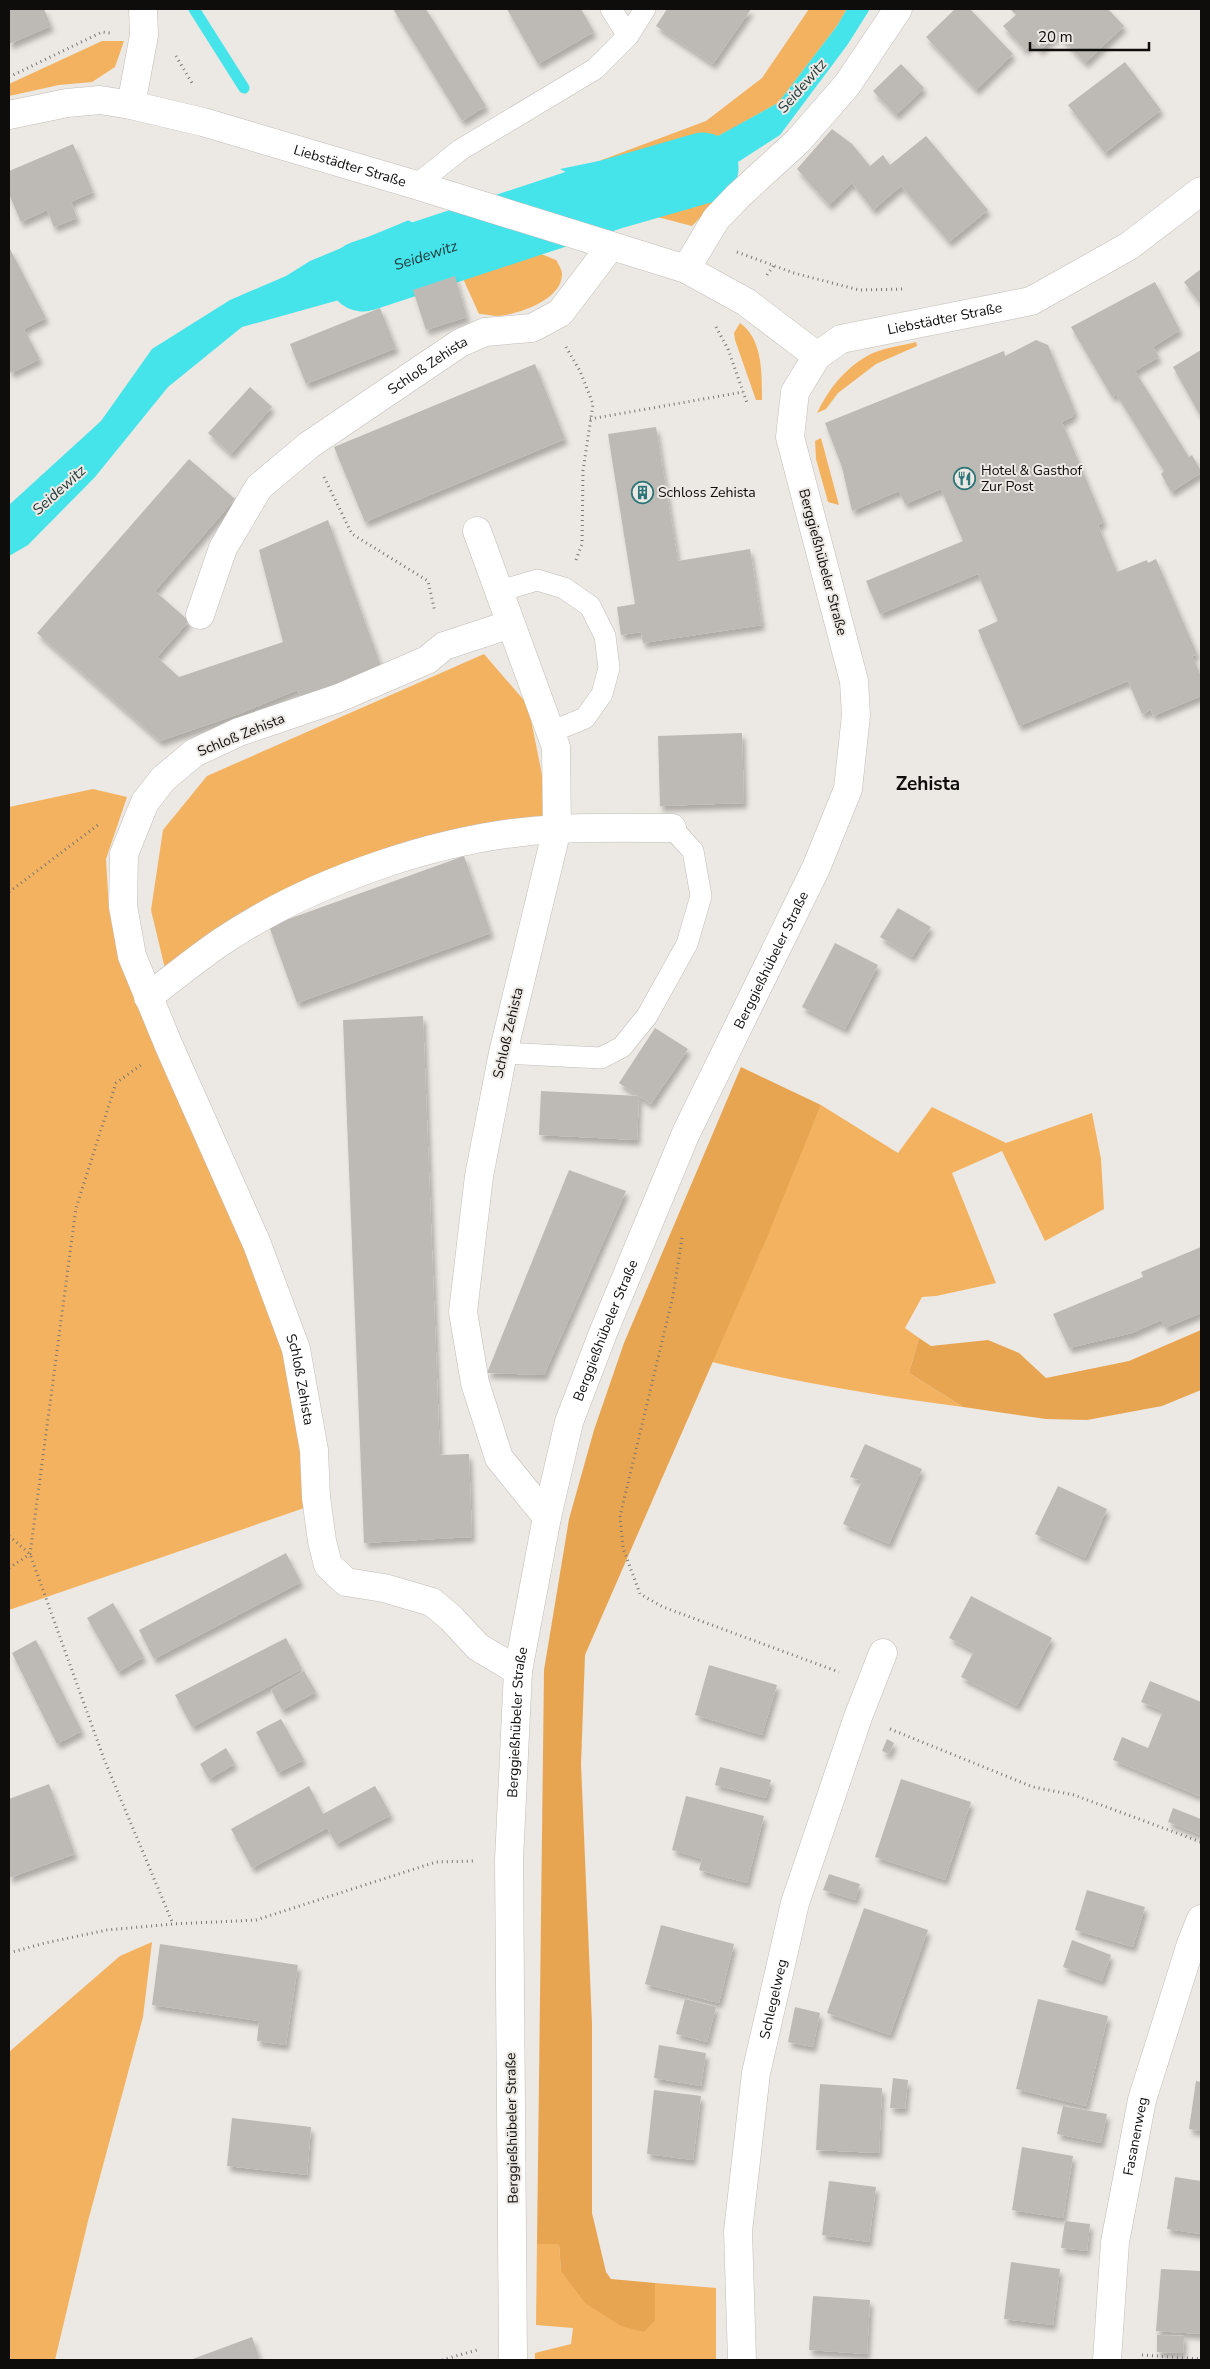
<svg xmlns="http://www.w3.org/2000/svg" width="1210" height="2369" font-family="'Nunito Sans',sans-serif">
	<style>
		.green { fill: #f3b260 }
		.forest { fill: #e8a551 }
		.water { fill: #45e4ea }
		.pier { fill: #ece8e3 }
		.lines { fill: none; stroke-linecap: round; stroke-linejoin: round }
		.stream { stroke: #45e4ea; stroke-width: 11 }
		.river { stroke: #45e4ea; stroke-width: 71 }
		.building { fill: #bdbab5; filter: url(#shadow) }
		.service-casing { stroke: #c1bdb9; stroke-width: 22 }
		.minor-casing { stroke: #c1bdb9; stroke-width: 29 }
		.secondary-casing { stroke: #c1bdb9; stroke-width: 29 }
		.path { stroke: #7a7774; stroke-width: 3; stroke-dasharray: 1 4; stroke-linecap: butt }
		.service { stroke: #fff; stroke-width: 21 }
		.minor { stroke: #fff; stroke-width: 28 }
		.secondary { stroke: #fff; stroke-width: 28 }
		.labels { text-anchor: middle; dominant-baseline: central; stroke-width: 4; stroke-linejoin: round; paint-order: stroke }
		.street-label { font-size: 14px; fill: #0e0d0c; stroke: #ece8e3 }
		.poi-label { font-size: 14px; fill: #0e0d0c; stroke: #ece8e3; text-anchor: start }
		.water-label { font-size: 15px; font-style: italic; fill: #213a3b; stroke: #ece8e3 }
		.district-label { font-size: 19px; font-weight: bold; fill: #0e0d0c; stroke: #ece8e3 }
	</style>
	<defs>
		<filter id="shadow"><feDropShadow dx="3" dy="5.5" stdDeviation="2.5" flood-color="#0004"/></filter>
	</defs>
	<rect width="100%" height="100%" fill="#ece8e3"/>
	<path class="green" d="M809 9H847L837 26 778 103 696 149 646 168 599 161 706 121 762 78Z
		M102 41H124L115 67 92 82 59 85 9 96V84Z
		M743 174 692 226 646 214 670 207Z
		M529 249 556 260C559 265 562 270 562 274 562 300 519 314 498 316 492 316 485 314 479 314L460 272Z
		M740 323C763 339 762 375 762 400H756L735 340 734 333Z
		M916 342 917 346 876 364 838 393 826 409 817 413C828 390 844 369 867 356 881 348 901 346 916 342Z
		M821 438 839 505 828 502 816 459 815 441Z
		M484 654 528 705 552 825 439 843 167 977 151 910 163 830 207 776Z
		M93 789 127 797 106 859 109 910 120 963 289 1352 310 1506 9 1610V807Z
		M821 1105 898 1153 932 1107 1006 1143 1092 1113 1101 1159 1104 1209 1045 1241 1002 1151 952 1173 996 1283 936 1296 922 1297 905 1328 919 1338 909 1373 963 1407C878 1396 795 1382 712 1362Z
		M152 1942 143 2017 88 2221 55 2360H9V2052L120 1956Z
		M537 2244H559L561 2271 655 2320V2283L716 2288V2360H535V2353L571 2344 573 2328 536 2325Z"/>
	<path class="forest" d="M741 1067 821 1105 765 1242 585 1655 581 1764 592 2024V2213L606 2272 611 2279 655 2283V2320L644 2332 621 2326 585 2303 561 2271 559 2244H537L544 1670 569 1519 594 1430 624 1343Z
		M1201 1330V1390L1162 1406 1087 1420 1046 1419 963 1407 909 1373 919 1338 931 1346 988 1340 1019 1353 1046 1378 1129 1361Z"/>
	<path class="water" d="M847 9H870L848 44 780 135 701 186 636 210 560 169 599 161 646 168 696 148 778 103 837 26Z
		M409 220 482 260 242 327 168 387 95 477 28 545 9 556V505L101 421 152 349 230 300 286 276 310 261Z"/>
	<path class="pier" d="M557 168 636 210 640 212 635 213 559 171Z
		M410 218 483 257 484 261 406 219Z"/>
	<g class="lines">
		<path class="stream" d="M194 9 244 88"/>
		<path class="river" id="s1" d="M363 276 609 195 703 168"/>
	</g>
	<path class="building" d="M9 9H44L51 26 9 44Z
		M393 9H426L486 106 462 121Z
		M507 9H581L594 32 538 64Z
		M667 9H751L713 64 656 26Z
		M955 9H970L1013 54 976 90 926 37Z
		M1010 9H1108L1124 26 1085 63 1058 34 1040 50 1033 43 1025 50 1003 26 1016 15Z
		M1125 62 1161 110 1105 153 1068 105Z
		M901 64 924 88 896 115 873 91Z
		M832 129 852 144 870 166 883 155 890 165 926 136 988 210 949 242 901 186 873 210 852 183 829 205 797 169Z
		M73 144 93 192 71 202 77 218 54 227 47 210 21 222 9 194V171Z
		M9 247 46 318 24 329 40 359 11 373 9 369Z
		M1201 269V305L1184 282Z
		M455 276 467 317 426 330 413 290Z
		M1155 282 1180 330 1153 347 1159 357 1135 371 1189 457 1192 455 1201 471V473L1171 492 1161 474 1164 471 1116 394 1112 397 1071 327Z
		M380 308 396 348 306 384 290 344Z
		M1036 340 1048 345 1075 411 1072 417 1062 422 1104 522 1098 525 1117 572 1147 560 1148 563 1156 559 1197 654 1192 656 1201 676V696L1153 716 1151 710 1142 714 1128 681 1019 726 978 630 998 621 978 574 880 614 866 581 963 541 941 489 905 504 899 491 852 511 842 467 825 423 1004 351 1005 356Z
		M1201 350V417L1173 367Z
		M535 364 565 439 365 522 334 447Z
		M250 387 272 407 231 454 208 433Z
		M656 427 678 561 750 549 762 625 643 643 641 632 621 635 617 607 635 604 608 434Z
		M189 459 235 499 155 591 189 621 157 657 179 677 283 642 259 550 328 520 381 666 301 698 297 690 239 714 160 741 37 633Z
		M742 733 744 803 660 806 658 736Z
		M464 856 491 933 297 1003 269 926Z
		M898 908 931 927 912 957 880 937Z
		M835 943 878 965 845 1029 802 1007Z
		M423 1016 440 1455 469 1454 472 1537 364 1543 343 1020Z
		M655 1028 688 1049 651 1104 619 1083Z
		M541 1091 639 1096 637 1140 539 1135Z
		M569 1170 626 1191 544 1375 487 1373Z
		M1201 1247V1313L1165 1328 1161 1320 1132 1333 1069 1348 1053 1314 1143 1277 1141 1272Z
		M865 1444 922 1469 889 1544 843 1524 862 1481 850 1477Z
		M1058 1486 1107 1509 1085 1558 1035 1534Z
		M286 1553 301 1582 154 1659 139 1630Z
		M971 1596 1052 1638 1017 1706 961 1677 974 1651 949 1638Z
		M113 1603 144 1657 118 1672 87 1618Z
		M286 1638 302 1669 192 1727 175 1695Z
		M36 1640 82 1731 57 1744 12 1653Z
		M709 1665 777 1685 762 1735 695 1715Z
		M304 1671 316 1692 282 1710 271 1690Z
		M1150 1681 1201 1702V1790L1199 1796 1113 1760 1122 1737 1148 1748 1163 1711 1141 1702Z
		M281 1719 304 1760 278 1773 256 1732Z
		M887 1739 894 1743 889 1754 882 1751Z
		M226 1748 235 1764 209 1779 200 1764Z
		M720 1767 771 1780 766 1798 715 1785Z
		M901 1779 971 1802 945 1880 875 1857Z
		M49 1784 75 1854 9 1878V1799Z
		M309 1786 323 1814 375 1786 391 1815 336 1844 327 1828 252 1868 231 1829Z
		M686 1796 764 1816 747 1883 699 1870 702 1859 672 1850Z
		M1173 1808 1201 1819V1835L1168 1822Z
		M829 1874 860 1884 855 1900 823 1890Z
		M1087 1890 1145 1907 1133 1947 1075 1930Z
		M864 1908 928 1930 890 2035 827 2013Z
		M661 1925 734 1944 719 2003 645 1984Z
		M1072 1940 1111 1955 1102 1981 1063 1967Z
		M160 1944 298 1965 286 2045 257 2041 259 2021 152 2005Z
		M685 1999 716 2007 707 2042 676 2034Z
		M1038 1999 1108 2016 1086 2106 1016 2089Z
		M795 2007 820 2013 813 2047 788 2042Z
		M659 2045 706 2053 701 2086 654 2078Z
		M893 2078 908 2080 905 2109 890 2108Z
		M1196 2081 1201 2082V2131L1189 2129Z
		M820 2084 882 2088 879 2153 816 2150Z
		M654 2090 701 2096 693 2160 647 2154Z
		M1063 2106 1107 2114 1101 2143 1057 2134Z
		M232 2118 311 2127 307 2175 227 2166Z
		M1022 2147 1073 2156 1063 2218 1012 2210Z
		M1175 2177 1201 2181V2234L1167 2229Z
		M829 2181 876 2187 869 2242 822 2235Z
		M1065 2221 1090 2224 1087 2251 1061 2248Z
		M1011 2262 1060 2269 1053 2325 1004 2319Z
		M1161 2269 1201 2271V2334L1156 2331Z
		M813 2296 870 2300 867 2354 809 2350Z
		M1157 2335 1184 2336 1183 2353 1157 2352Z
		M252 2337 260 2360H190Z"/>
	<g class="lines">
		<defs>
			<path id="service" d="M611 9 628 36
				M416 185 460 150 595 69 628 36 645 9
				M500 591 537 580 564 588 590 606 605 636 609 668 602 694 585 718 551 732
				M503 1053 601 1058 622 1047 647 1016 687 944 701 896 693 851 672 828"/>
			<g id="minor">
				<path d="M131 105 144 35 143 9"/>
				<path d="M686 269 716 219 738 196 798 141 847 85 898 9"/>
				<path d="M477 531 556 747 557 829 503 1053 479 1176 463 1312 475 1383 499 1458 547 1517"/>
				<path id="s2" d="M200 615 223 548 259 487 309 445 460 343 485 332 532 328 560 313 611 246"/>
				<path id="s3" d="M511 624 444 646 427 660 339 698 239 732 194 753 163 779 145 802 124 854 123 906 132 956 169 1046 257 1244 296 1349 314 1450 316 1497 322 1541 328 1565 346 1582 384 1588 432 1602 451 1618 478 1647 518 1671"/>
				<path d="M148 997C172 979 196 959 221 942 313 880 447 834 559 829 597 827 635 828 672 828"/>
				<path id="s4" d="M742 2360 738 2231 756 2073 795 1903 858 1717 883 1653"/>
				<path id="s5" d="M1107 2360 1115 2242 1142 2100 1191 1944 1201 1919"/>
			</g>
			<g id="secondary">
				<path id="s6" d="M9 115 67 103 100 100 131 105 203 122 416 185 686 269 746 302 817 356"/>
				<path id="s7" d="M513 2360 509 1860 518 1671 547 1517 569 1422 603 1333 686 1133 816 868 848 789 856 715 854 681 790 437 795 392 817 356 841 339 1031 301 1129 246 1201 191"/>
			</g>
		</defs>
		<use href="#service" class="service-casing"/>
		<use href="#minor" class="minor-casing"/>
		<use href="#secondary" class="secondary-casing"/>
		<path class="path" d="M176 56 192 83
			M9 77 102 32 110 33
			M737 252 794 273 859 290 905 289
			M767 275 774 265
			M716 327 728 349 747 403
			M566 347 580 371 593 404 583 471 582 544 576 560
			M590 419 743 392
			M324 477 352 534 428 581 435 612
			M9 892 98 825
			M682 1238 673 1296 620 1516 623 1548 640 1594 663 1607 839 1672
			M9 1536 30 1554 104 1759 173 1924
			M9 1568 30 1554 76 1208 116 1083 141 1065
			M890 1729 1033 1787 1074 1795 1201 1842
			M9 1953 45 1943 107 1930 173 1924 256 1920 436 1862 476 1861
			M1142 2355 1201 2359
			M442 2360 477 2350"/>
		<use href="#service" class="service"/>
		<use href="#minor" class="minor"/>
		<use href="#secondary" class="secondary"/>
	</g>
	<defs>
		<symbol id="restaurant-ring" viewBox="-11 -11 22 22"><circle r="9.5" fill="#ece8e3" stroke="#2c7679" stroke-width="1.5"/><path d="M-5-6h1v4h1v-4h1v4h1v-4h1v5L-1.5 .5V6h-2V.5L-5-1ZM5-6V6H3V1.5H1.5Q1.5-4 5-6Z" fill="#2c7679"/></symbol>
		<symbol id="building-ring" viewBox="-11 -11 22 22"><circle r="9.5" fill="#ece8e3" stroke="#2c7679" stroke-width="1.5"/><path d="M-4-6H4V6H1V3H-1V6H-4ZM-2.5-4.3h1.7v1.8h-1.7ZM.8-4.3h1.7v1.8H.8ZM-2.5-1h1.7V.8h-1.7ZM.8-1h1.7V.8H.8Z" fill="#2c7679"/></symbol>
	</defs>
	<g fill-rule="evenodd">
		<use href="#restaurant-ring" x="952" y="466" width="25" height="25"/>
		<use href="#building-ring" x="630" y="480" width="25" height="25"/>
	</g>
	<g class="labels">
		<g class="street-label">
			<text stroke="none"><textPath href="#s6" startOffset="351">Liebstädter Straße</textPath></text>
			<text stroke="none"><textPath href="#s7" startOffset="2219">Liebstädter Straße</textPath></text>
			<text stroke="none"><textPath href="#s2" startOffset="350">Schloß Zehista</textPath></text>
			<text transform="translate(823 562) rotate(75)">Berggießhübeler Straße</text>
			<text transform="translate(241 735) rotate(-22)">Schloß Zehista</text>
			<text stroke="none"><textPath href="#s7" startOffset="1448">Berggießhübeler Straße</textPath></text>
			<text transform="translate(508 1033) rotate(-77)">Schloß Zehista</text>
			<text stroke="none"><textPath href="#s7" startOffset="1042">Berggießhübeler Straße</textPath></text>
			<text stroke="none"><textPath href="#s3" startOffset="1029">Schloß Zehista</textPath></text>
			<text stroke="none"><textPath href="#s7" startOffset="638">Berggießhübeler Straße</textPath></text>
			<text stroke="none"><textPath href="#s4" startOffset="364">Schlegelweg</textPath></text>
			<text transform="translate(512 2128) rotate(-91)">Berggießhübeler Straße</text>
			<text stroke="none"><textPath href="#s5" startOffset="226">Fasanenweg</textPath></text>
		</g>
		<g class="poi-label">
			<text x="981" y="470">Hotel &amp; Gasthof<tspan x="981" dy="16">Zur Post</tspan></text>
			<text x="658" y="492">Schloss Zehista</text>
		</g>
		<g class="water-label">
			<text transform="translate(802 86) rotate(-49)">Seidewitz</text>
			<text stroke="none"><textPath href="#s1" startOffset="66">Seidewitz</textPath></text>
			<text transform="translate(59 490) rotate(-42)">Seidewitz</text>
		</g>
		<g class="district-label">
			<text x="928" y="784">Zehista</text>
		</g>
	</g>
	<rect width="1210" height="2369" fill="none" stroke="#0e0d0c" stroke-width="20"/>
	<path d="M1030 42v8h119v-8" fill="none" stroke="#0e0d0c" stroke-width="2.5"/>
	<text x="1038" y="42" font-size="15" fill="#0e0d0c" stroke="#ece8e3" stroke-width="4" paint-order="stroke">20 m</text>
</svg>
